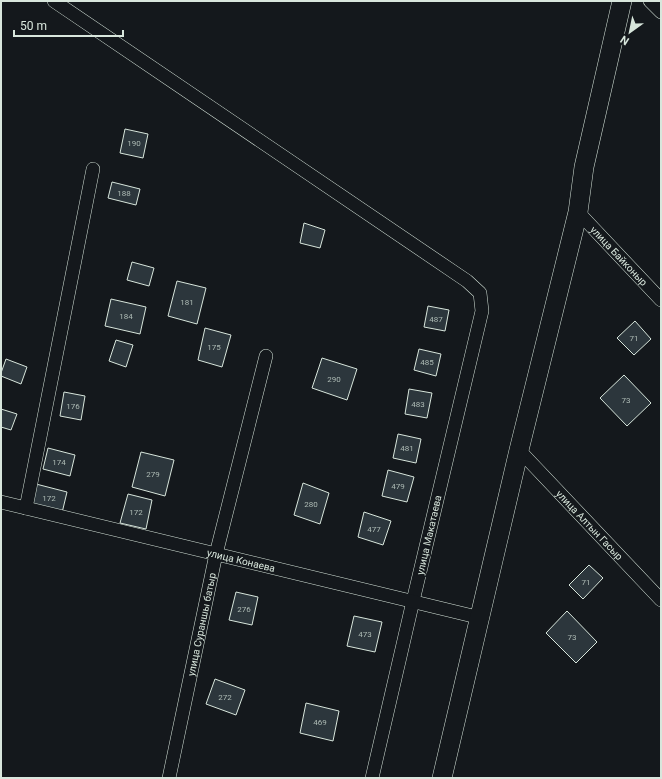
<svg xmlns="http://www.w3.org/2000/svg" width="662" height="779" font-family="Roboto,sans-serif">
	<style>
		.building { fill: #2c363c; stroke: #d8e6dc }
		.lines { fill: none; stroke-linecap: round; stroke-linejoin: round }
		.street-casing { stroke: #d8e6dc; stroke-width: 14 }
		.secondary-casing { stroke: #d8e6dc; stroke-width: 20 }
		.street { stroke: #14181c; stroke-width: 13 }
		.secondary { stroke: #14181c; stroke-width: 19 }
		.labels { text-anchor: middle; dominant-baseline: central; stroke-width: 3; stroke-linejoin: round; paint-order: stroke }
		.number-label { font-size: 8px; fill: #adbab4 }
		.street-label { font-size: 10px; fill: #d8e6dc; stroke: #14181c }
	</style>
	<rect width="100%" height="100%" fill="#14181c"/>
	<path class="building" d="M125 129 148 134 143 158 120 153Z
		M112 182 140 189 136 205 108 198Z
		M304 223 325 230 320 248 300 243Z
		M132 262 154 268 149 286 127 280Z
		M177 281 206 288 197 324 168 316Z
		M111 299 146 307 140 334 105 326Z
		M428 306 449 310 445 331 424 327Z
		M635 321 651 339 634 355 617 338Z
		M205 328 231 335 222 367 198 360Z
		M116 340 133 345 126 367 109 361Z
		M419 349 441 354 436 376 414 370Z
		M322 358 357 369 347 400 312 388Z
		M6 359 27 367 21 384 1 376V373Z
		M624 375 651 403 627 426 600 398Z
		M409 389 432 393 427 418 405 414Z
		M64 392 85 396 81 420 60 416Z
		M1 409 17 414 11 430 1 427Z
		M398 434 421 439 416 463 393 458Z
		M48 448 75 455 70 476 43 469Z
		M141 452 174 460 165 496 132 487Z
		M388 470 414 477 407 502 382 496Z
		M303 483 329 493 320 524 294 515Z
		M36 484 67 492 62 513 31 505Z
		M128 494 152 500 146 529 120 523Z
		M364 512 391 521 383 545 358 537Z
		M589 565 603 578 583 599 569 585Z
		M236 592 258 597 252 625 229 620Z
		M567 611 597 642 576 663 546 633Z
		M354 616 382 622 375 652 347 646Z
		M215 679 245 690 236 715 206 704Z
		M306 703 339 711 333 741 300 733Z"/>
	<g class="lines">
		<defs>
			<g id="street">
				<path d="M54 1 467 281 480 293 482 311 413 601 372 778"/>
				<path d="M650 1 661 12"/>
				<path id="s1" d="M578 212 661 300"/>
				<path id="s2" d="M519 450 661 600"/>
				<path id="s3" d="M1 502 481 618"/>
				<path d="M26 508 93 169"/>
				<path id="s4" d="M169 778 216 554 266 356"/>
			</g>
			<path id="secondary" d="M442 778 519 450 578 212 584 167 622 1"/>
		</defs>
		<use href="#street" class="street-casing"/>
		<use href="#secondary" class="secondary-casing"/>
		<use href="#street" class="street"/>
		<use href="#secondary" class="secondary"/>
	</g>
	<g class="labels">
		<g class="number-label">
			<text x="134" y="143">190</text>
			<text x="124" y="193">188</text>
			<text x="187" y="302">181</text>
			<text x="126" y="316">184</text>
			<text x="436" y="319">487</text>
			<text x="634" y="338">71</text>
			<text x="214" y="347">175</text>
			<text x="427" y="362">485</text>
			<text x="334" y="379">290</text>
			<text x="626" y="400">73</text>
			<text x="418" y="404">483</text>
			<text x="73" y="406">176</text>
			<text x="407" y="448">481</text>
			<text x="59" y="462">174</text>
			<text x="153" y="474">279</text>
			<text x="398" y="486">479</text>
			<text x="49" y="498">172</text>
			<text x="311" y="504">280</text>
			<text x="136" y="512">172</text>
			<text x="374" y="529">477</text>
			<text x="586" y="582">71</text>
			<text x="244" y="609">276</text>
			<text x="365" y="634">473</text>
			<text x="572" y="637">73</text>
			<text x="225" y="697">272</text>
			<text x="320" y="722">469</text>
		</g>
		<g class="street-label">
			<text stroke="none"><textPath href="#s1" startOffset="60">улица Байконыр</textPath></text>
			<text stroke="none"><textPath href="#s2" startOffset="103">улица Алтын Гасыр</textPath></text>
			<text transform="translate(429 535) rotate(-77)">улица Макатаева</text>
			<text stroke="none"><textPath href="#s3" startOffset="247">улица Конаева</textPath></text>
			<text stroke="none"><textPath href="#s4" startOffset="157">улица Сураншы батыр</textPath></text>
		</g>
	</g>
	<rect width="662" height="779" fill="none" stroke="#d8e6dc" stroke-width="4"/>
	<g transform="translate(630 32) rotate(213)" stroke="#14181c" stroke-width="3" paint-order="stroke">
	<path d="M0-3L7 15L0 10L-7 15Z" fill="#d8e6dc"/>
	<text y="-6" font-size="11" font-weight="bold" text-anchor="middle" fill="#d8e6dc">N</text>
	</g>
	<path d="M14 30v6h109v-6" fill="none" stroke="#d8e6dc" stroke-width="2"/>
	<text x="20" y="30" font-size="12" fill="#d8e6dc" stroke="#14181c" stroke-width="3" paint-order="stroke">50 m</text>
</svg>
